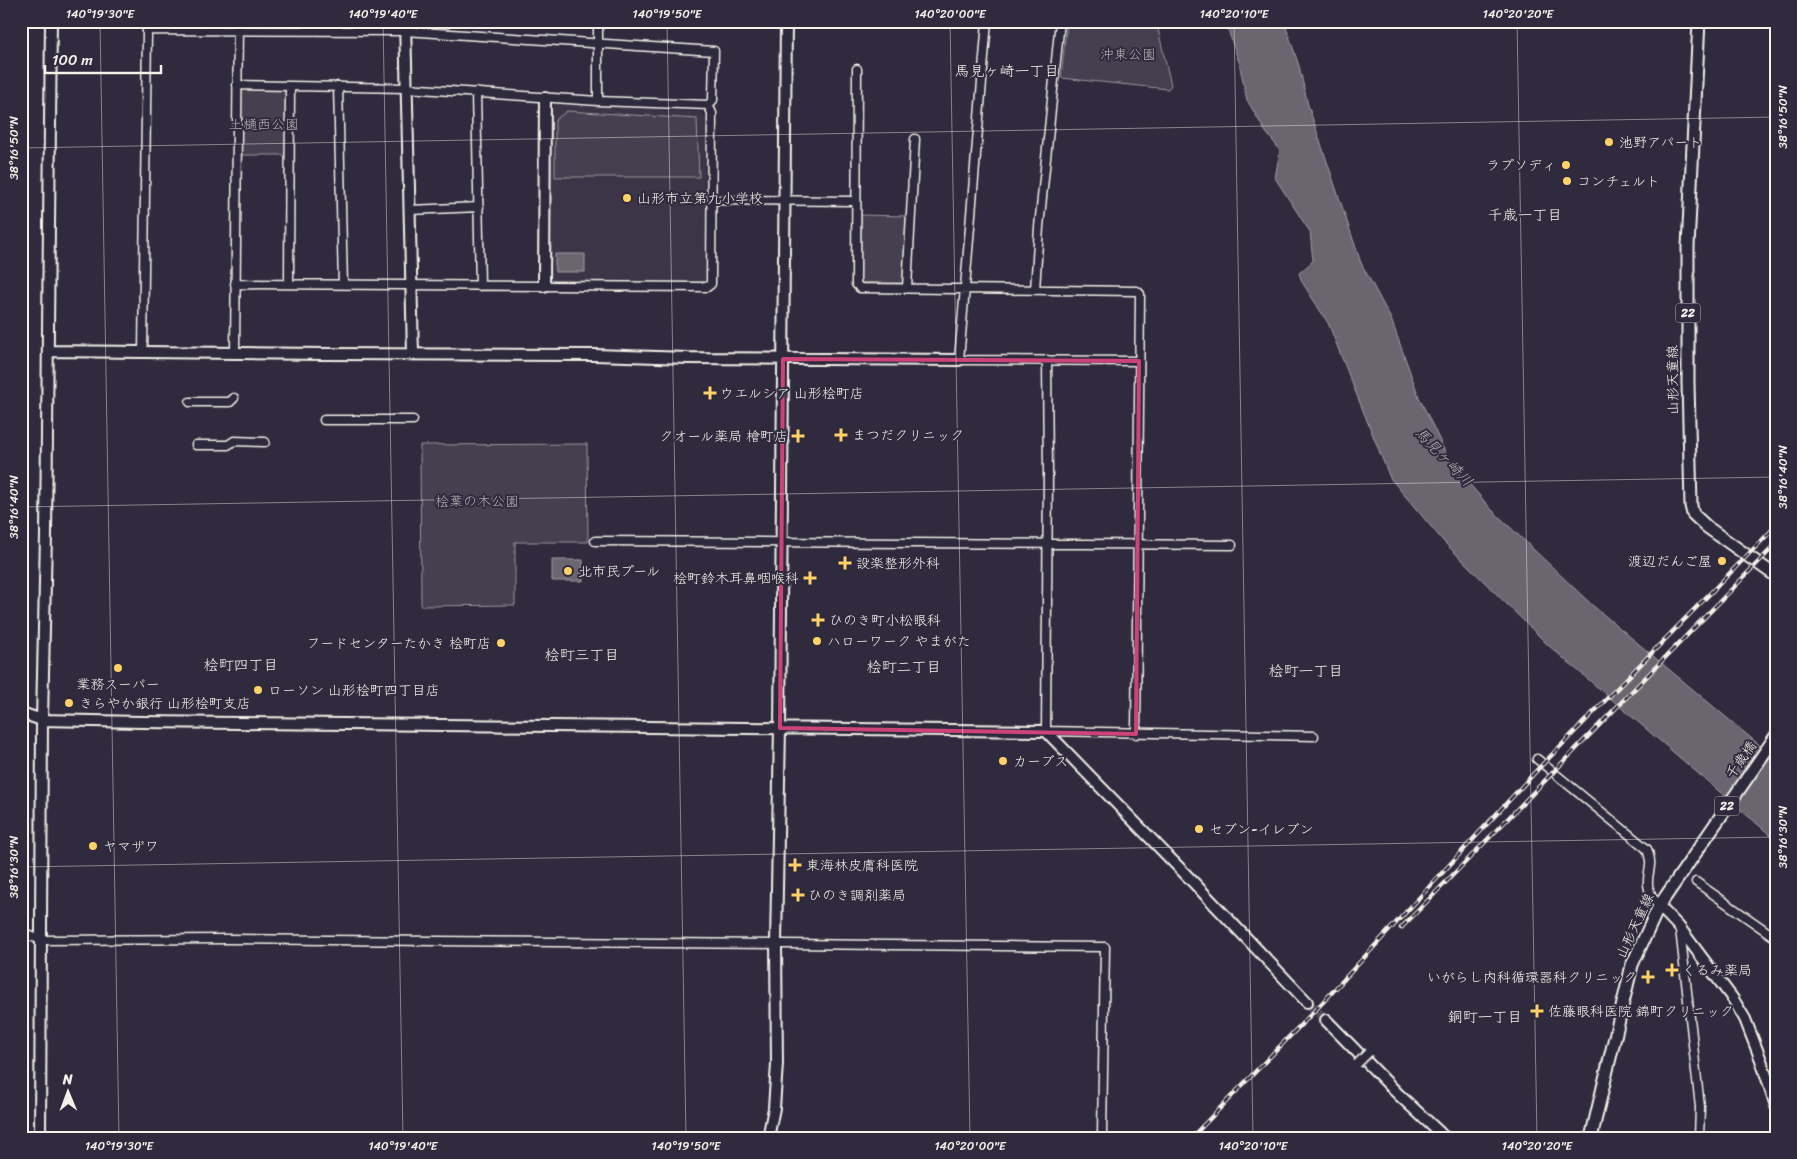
<svg xmlns="http://www.w3.org/2000/svg" width="1797" height="1159" font-family="Sriracha,'Klee One',sans-serif">
	<style>
		.built { fill: #3b3647 }
		.green { fill: #454050; stroke: #9c989c }
		.water { fill: #6a6670; stroke: #a19ea0 }
		.lines { fill: none; stroke-linecap: round; stroke-linejoin: round }
		.secondary-tunnel { stroke: #4d4857; stroke-width: 10; stroke-dasharray: 10 5; stroke-linecap: butt }
		.street-casing { stroke: #f4f1e8; stroke-width: 11 }
		.secondary-casing { stroke: #f4f1e8; stroke-width: 14 }
		.primary-casing { stroke: #f4f1e8; stroke-width: 15 }
		.street { stroke: #2f2a3d; stroke-width: 8 }
		.secondary { stroke: #2f2a3d; stroke-width: 10 }
		.primary { stroke: #2f2a3d; stroke-width: 11 }
		.rail-casing { stroke: #f4f1e8; stroke-width: 4.5 }
		.rail { stroke: #2f2a3d; stroke-width: 2.5; stroke-dasharray: 8; stroke-linecap: butt }
		.street-bridge-casing { stroke: #f4f1e8; stroke-width: 11; stroke-linecap: butt }
		.street-bridge { stroke: #2f2a3d; stroke-width: 8 }
		.marked { fill: none; stroke: #cc4377; stroke-width: 4; stroke-linejoin: round }
		.ticks { fill: none; stroke: #f4f1e8; stroke-width: 1; stroke-opacity: 0.45 }
		.poi-dot { fill: #ffd166; stroke: #2f2a3d; stroke-width: 2 }
		.labels { text-anchor: middle; dominant-baseline: central; stroke-width: 4; stroke-linejoin: round; paint-order: stroke }
		.shield { fill: #2f2a3d; stroke: #b9b5b5; stroke-width: 1 }
		.shield-label { font-size: 12px; font-weight: bold; fill: #f4f1e8 }
		.park-label { font-size: 14px; fill: #b7b3b3; stroke: #2f2a3d }
		.poi-label { font-size: 14px; fill: #f4f1e8; stroke: #2f2a3d; text-anchor: start }
		.street-label { font-size: 14px; fill: #f4f1e8; stroke: #2f2a3d }
		.neighbourhood-label { font-size: 15px; fill: #f4f1e8; stroke: #2f2a3d }
		.water-label { font-size: 15px; font-style: italic; fill: #b6b2b2; stroke: #2f2a3d }
		.neatline { fill: none; stroke: #f4f1e8; stroke-width: 2 }
		.ticks-label { font-size: 12px; text-anchor: middle; fill: #f4f1e8 }
	</style>
	<rect width="100%" height="100%" fill="#2f2a3d"/>
	<filter id="ink" filterUnits="userSpaceOnUse"><feTurbulence type="fractalNoise" baseFrequency=".02" numOctaves="2"/><feDisplacementMap in="SourceGraphic" scale="10" xChannelSelector="R" yChannelSelector="G"/><feConvolveMatrix kernelMatrix="1 2 1 2 8 2 1 2 1" color-interpolation-filters="sRGB"/></filter>
	<g filter="url(#ink)">
		<path class="built" d="M555 104 701 112 706 118 705 280 700 285 554 283 549 278 548 111Z"/>
		<path class="green" d="M1067 21H1156L1171 85 1168 89 1061 78Z
			M246 88H286V155H241V92Z
			M567 111 697 119 699 177H555V120Z
			M861 215 906 216 903 283H860Z
			M587 444 588 542H515V605L421 606 420 445Z"/>
		<path class="water" d="M1225 21H1284L1299 66 1308 105 1361 263 1391 319 1419 397 1449 460 1491 509 1591 604 1776 759V840L1548 645 1444 542 1390 478 1328 323 1302 282 1299 273 1313 261 1310 232 1275 178 1280 150 1265 131 1247 100 1239 62Z
			M555 254H585V272H555Z
			M552 560H583V581H552Z"/>
		<g class="lines">
			<path class="secondary-tunnel" d="M1307 1002 1326 1020"/>
			<defs>
				<path id="street" d="M987 21 959 360 1139 361
					M857 69 856 284 860 288 1137 291 1140 294 1136 734
					M338 86 343 284
					M476 92 480 286
					M598 101V21
					M712 200 856 201
					M410 210 479 207
					M289 283 290 86
					M235 284 707 287 711 284 712 113 708 105 598 101 406 88 237 85
					M907 288 915 139
					M1035 290 1039 227 1060 21
					M143 353 147 30 405 31 714 51 713 100 708 105
					M235 353 238 21
					M1047 360 1048 474 1046 731 1314 736
					M190 402H230L234 398
					M324 420H413
					M196 445H228L234 441 265 442
					M595 541 1232 545
					M1537 759 1647 849C1654 868 1647 869 1648 885 1649 893 1654 900 1659 906
					M1696 882 1776 938
					M1680 929 1700 1107 1699 1138
					M21 933 42 940 228 939 1105 947 1102 1135
					M1440 1133 1450 1138"/>
				<path id="secondary" d="M405 21 413 354
					M544 286 545 98
					M48 351 325 354 595 355 688 358 959 360
					M21 713 42 720 142 722 1046 731 1195 884 1307 1002
					M1659 906 1679 927 1733 999 1745 1019 1761 1060 1776 1106
					M1326 1020 1398 1094 1440 1133
					M40 1138 42 720 46 535 51 21
					M768 1138 774 1108 777 1064 776 943 780 728 786 21"/>
				<path id="primary" d="M1699 21 1688 247V383L1691 506 1693 514 1707 527 1776 576
					M1591 1138 1632 965 1659 906 1776 736"/>
			</defs>
			<use href="#street" class="street-casing"/>
			<use href="#secondary" class="secondary-casing"/>
			<use href="#primary" class="primary-casing"/>
			<use href="#street" class="street"/>
			<use href="#secondary" class="secondary"/>
			<use href="#primary" class="primary"/>
			<defs>
				<path id="rail" d="M1401 928 1776 544
					M1191 1138 1323 1002 1538 769 1776 526"/>
			</defs>
			<use href="#rail" class="rail-casing"/>
			<use href="#rail" class="rail"/>
			<defs>
				<path id="street-bridge" d="M1357 1064 1369 1052"/>
			</defs>
			<use href="#street-bridge" class="street-bridge-casing"/>
			<use href="#street-bridge" class="street-bridge"/>
		</g>
	</g>
	<path class="marked" d="M783 359 1139 361 1136 734 780 728Z"/>
	<path class="ticks" d="M100 21 119 1138M383 21 403 1138M667 21 686 1138M950 21 970 1138M1234 21 1253 1138M1517 21 1537 1138M21 148 1776 117M21 507 1776 477M21 867 1776 837"/>
	<g class="poi-dot">
		<circle cx="1609" cy="142" r="5"/>
		<circle cx="1566" cy="165" r="5"/>
		<circle cx="1567" cy="181" r="5"/>
		<circle cx="627" cy="198" r="5"/>
		<path d="M707.5 385.5h5v5h5v5h-5v5h-5v-5h-5v-5h5z"/>
		<path d="M838.5 427.5h5v5h5v5h-5v5h-5v-5h-5v-5h5z"/>
		<path d="M795.5 428.5h5v5h5v5h-5v5h-5v-5h-5v-5h5z"/>
		<circle cx="1722" cy="561" r="5"/>
		<path d="M842.5 555.5h5v5h5v5h-5v5h-5v-5h-5v-5h5z"/>
		<circle cx="568" cy="571" r="5"/>
		<path d="M807.5 570.5h5v5h5v5h-5v5h-5v-5h-5v-5h5z"/>
		<path d="M815.5 612.5h5v5h5v5h-5v5h-5v-5h-5v-5h5z"/>
		<circle cx="817" cy="641" r="5"/>
		<circle cx="501" cy="643" r="5"/>
		<circle cx="118" cy="668" r="5"/>
		<circle cx="258" cy="690" r="5"/>
		<circle cx="69" cy="703" r="5"/>
		<circle cx="1003" cy="761" r="5"/>
		<circle cx="1199" cy="829" r="5"/>
		<circle cx="93" cy="846" r="5"/>
		<path d="M792.5 857.5h5v5h5v5h-5v5h-5v-5h-5v-5h5z"/>
		<path d="M795.5 887.5h5v5h5v5h-5v5h-5v-5h-5v-5h5z"/>
		<path d="M1669.5 962.5h5v5h5v5h-5v5h-5v-5h-5v-5h5z"/>
		<path d="M1645.5 969.5h5v5h5v5h-5v5h-5v-5h-5v-5h5z"/>
		<path d="M1534.5 1003.5h5v5h5v5h-5v5h-5v-5h-5v-5h5z"/>
	</g>
	<g class="labels">
		<g class="shield">
			<rect x="1675.5" y="303.5" width="25" height="19" rx="4"/>
			<rect x="1714.5" y="796.5" width="25" height="19" rx="4"/>
		</g>
		<g class="shield-label">
			<text x="1688" y="313">22</text>
			<text x="1727" y="806">22</text>
		</g>
		<g class="park-label">
			<text x="1128" y="54">沖東公園</text>
			<text x="264" y="124">土樋西公園</text>
			<text x="477" y="501">桧葉の木公園</text>
		</g>
		<g class="poi-label">
			<text x="1619" y="142">池野アパート</text>
			<text x="1556" y="165" text-anchor="end">ラプソディ</text>
			<text x="1577" y="181">コンチェルト</text>
			<text x="637" y="198">山形市立第九小学校</text>
			<text x="720" y="393">ウエルシア 山形桧町店</text>
			<text x="852" y="435">まつだクリニック</text>
			<text x="788" y="436" text-anchor="end">クオール薬局 檜町店</text>
			<text x="1712" y="561" text-anchor="end">渡辺だんご屋</text>
			<text x="856" y="563">設楽整形外科</text>
			<text x="578" y="571">北市民プール</text>
			<text x="799" y="578" text-anchor="end">桧町鈴木耳鼻咽喉科</text>
			<text x="829" y="620">ひのき町小松眼科</text>
			<text x="827" y="641">ハローワーク やまがた</text>
			<text x="491" y="643" text-anchor="end">フードセンターたかき 桧町店</text>
			<text x="118" y="684" text-anchor="middle">業務スーパー</text>
			<text x="268" y="690">ローソン 山形桧町四丁目店</text>
			<text x="79" y="703">きらやか銀行 山形桧町支店</text>
			<text x="1013" y="761">カーブス</text>
			<text x="1209" y="829">セブン-イレブン</text>
			<text x="103" y="846">ヤマザワ</text>
			<text x="806" y="865">東海林皮膚科医院</text>
			<text x="808" y="895">ひのき調剤薬局</text>
			<text x="1682" y="970">くるみ薬局</text>
			<text x="1637" y="977" text-anchor="end">いがらし内科循環器科クリニック</text>
			<text x="1548" y="1011">佐藤眼科医院 錦町クリニック</text>
		</g>
		<g class="street-label">
			<text transform="translate(1673 380) rotate(-91)">山形天童線</text>
			<text transform="translate(1741 760) rotate(-55)">千歳橋</text>
			<text transform="translate(1635 926) rotate(-65)">山形天童線</text>
		</g>
		<g class="neighbourhood-label">
			<text x="1007" y="71">馬見ヶ崎一丁目</text>
			<text x="1525" y="215">千歳一丁目</text>
			<text x="582" y="655">桧町三丁目</text>
			<text x="241" y="665">桧町四丁目</text>
			<text x="904" y="667">桧町二丁目</text>
			<text x="1306" y="671">桧町一丁目</text>
			<text x="1485" y="1017">銅町一丁目</text>
		</g>
		<g class="water-label">
			<text transform="translate(1444 457) rotate(46)">馬見ヶ崎川</text>
		</g>
	</g>
	<rect width="1797" height="1159" fill="none" stroke="#2f2a3d" stroke-width="55"/>
	<g transform="translate(68 1092) rotate(359)" stroke="#2f2a3d" stroke-width="4" paint-order="stroke">
	<path d="M0-4L9 19L0 12L-9 19Z" fill="#f4f1e8"/>
	<text y="-8" font-size="14" font-weight="bold" text-anchor="middle" fill="#f4f1e8">N</text>
	</g>
	<path d="M45 65v8h116v-8" fill="none" stroke="#f4f1e8" stroke-width="2.5"/>
	<text x="52" y="65" font-size="15" fill="#f4f1e8" stroke="#2f2a3d" stroke-width="4" paint-order="stroke">100 m</text>
	<rect x="28" y="28" width="1742" height="1104" class="neatline"/>
	<g class="ticks-label">
		<text x="100" y="18">140°19'30"E</text>
		<text x="383" y="18">140°19'40"E</text>
		<text x="667" y="18">140°19'50"E</text>
		<text x="950" y="18">140°20'00"E</text>
		<text x="1234" y="18">140°20'10"E</text>
		<text x="1518" y="18">140°20'20"E</text>
		<text transform="translate(1783 117) rotate(-90)" y="4">38°16'50"N</text>
		<text transform="translate(14 148) rotate(-90)" y="4">38°16'50"N</text>
		<text transform="translate(1783 477) rotate(-90)" y="4">38°16'40"N</text>
		<text transform="translate(14 507) rotate(-90)" y="4">38°16'40"N</text>
		<text transform="translate(1783 837) rotate(-90)" y="4">38°16'30"N</text>
		<text transform="translate(14 867) rotate(-90)" y="4">38°16'30"N</text>
		<text x="119" y="1150">140°19'30"E</text>
		<text x="403" y="1150">140°19'40"E</text>
		<text x="686" y="1150">140°19'50"E</text>
		<text x="970" y="1150">140°20'00"E</text>
		<text x="1253" y="1150">140°20'10"E</text>
		<text x="1537" y="1150">140°20'20"E</text>
	</g>
</svg>
